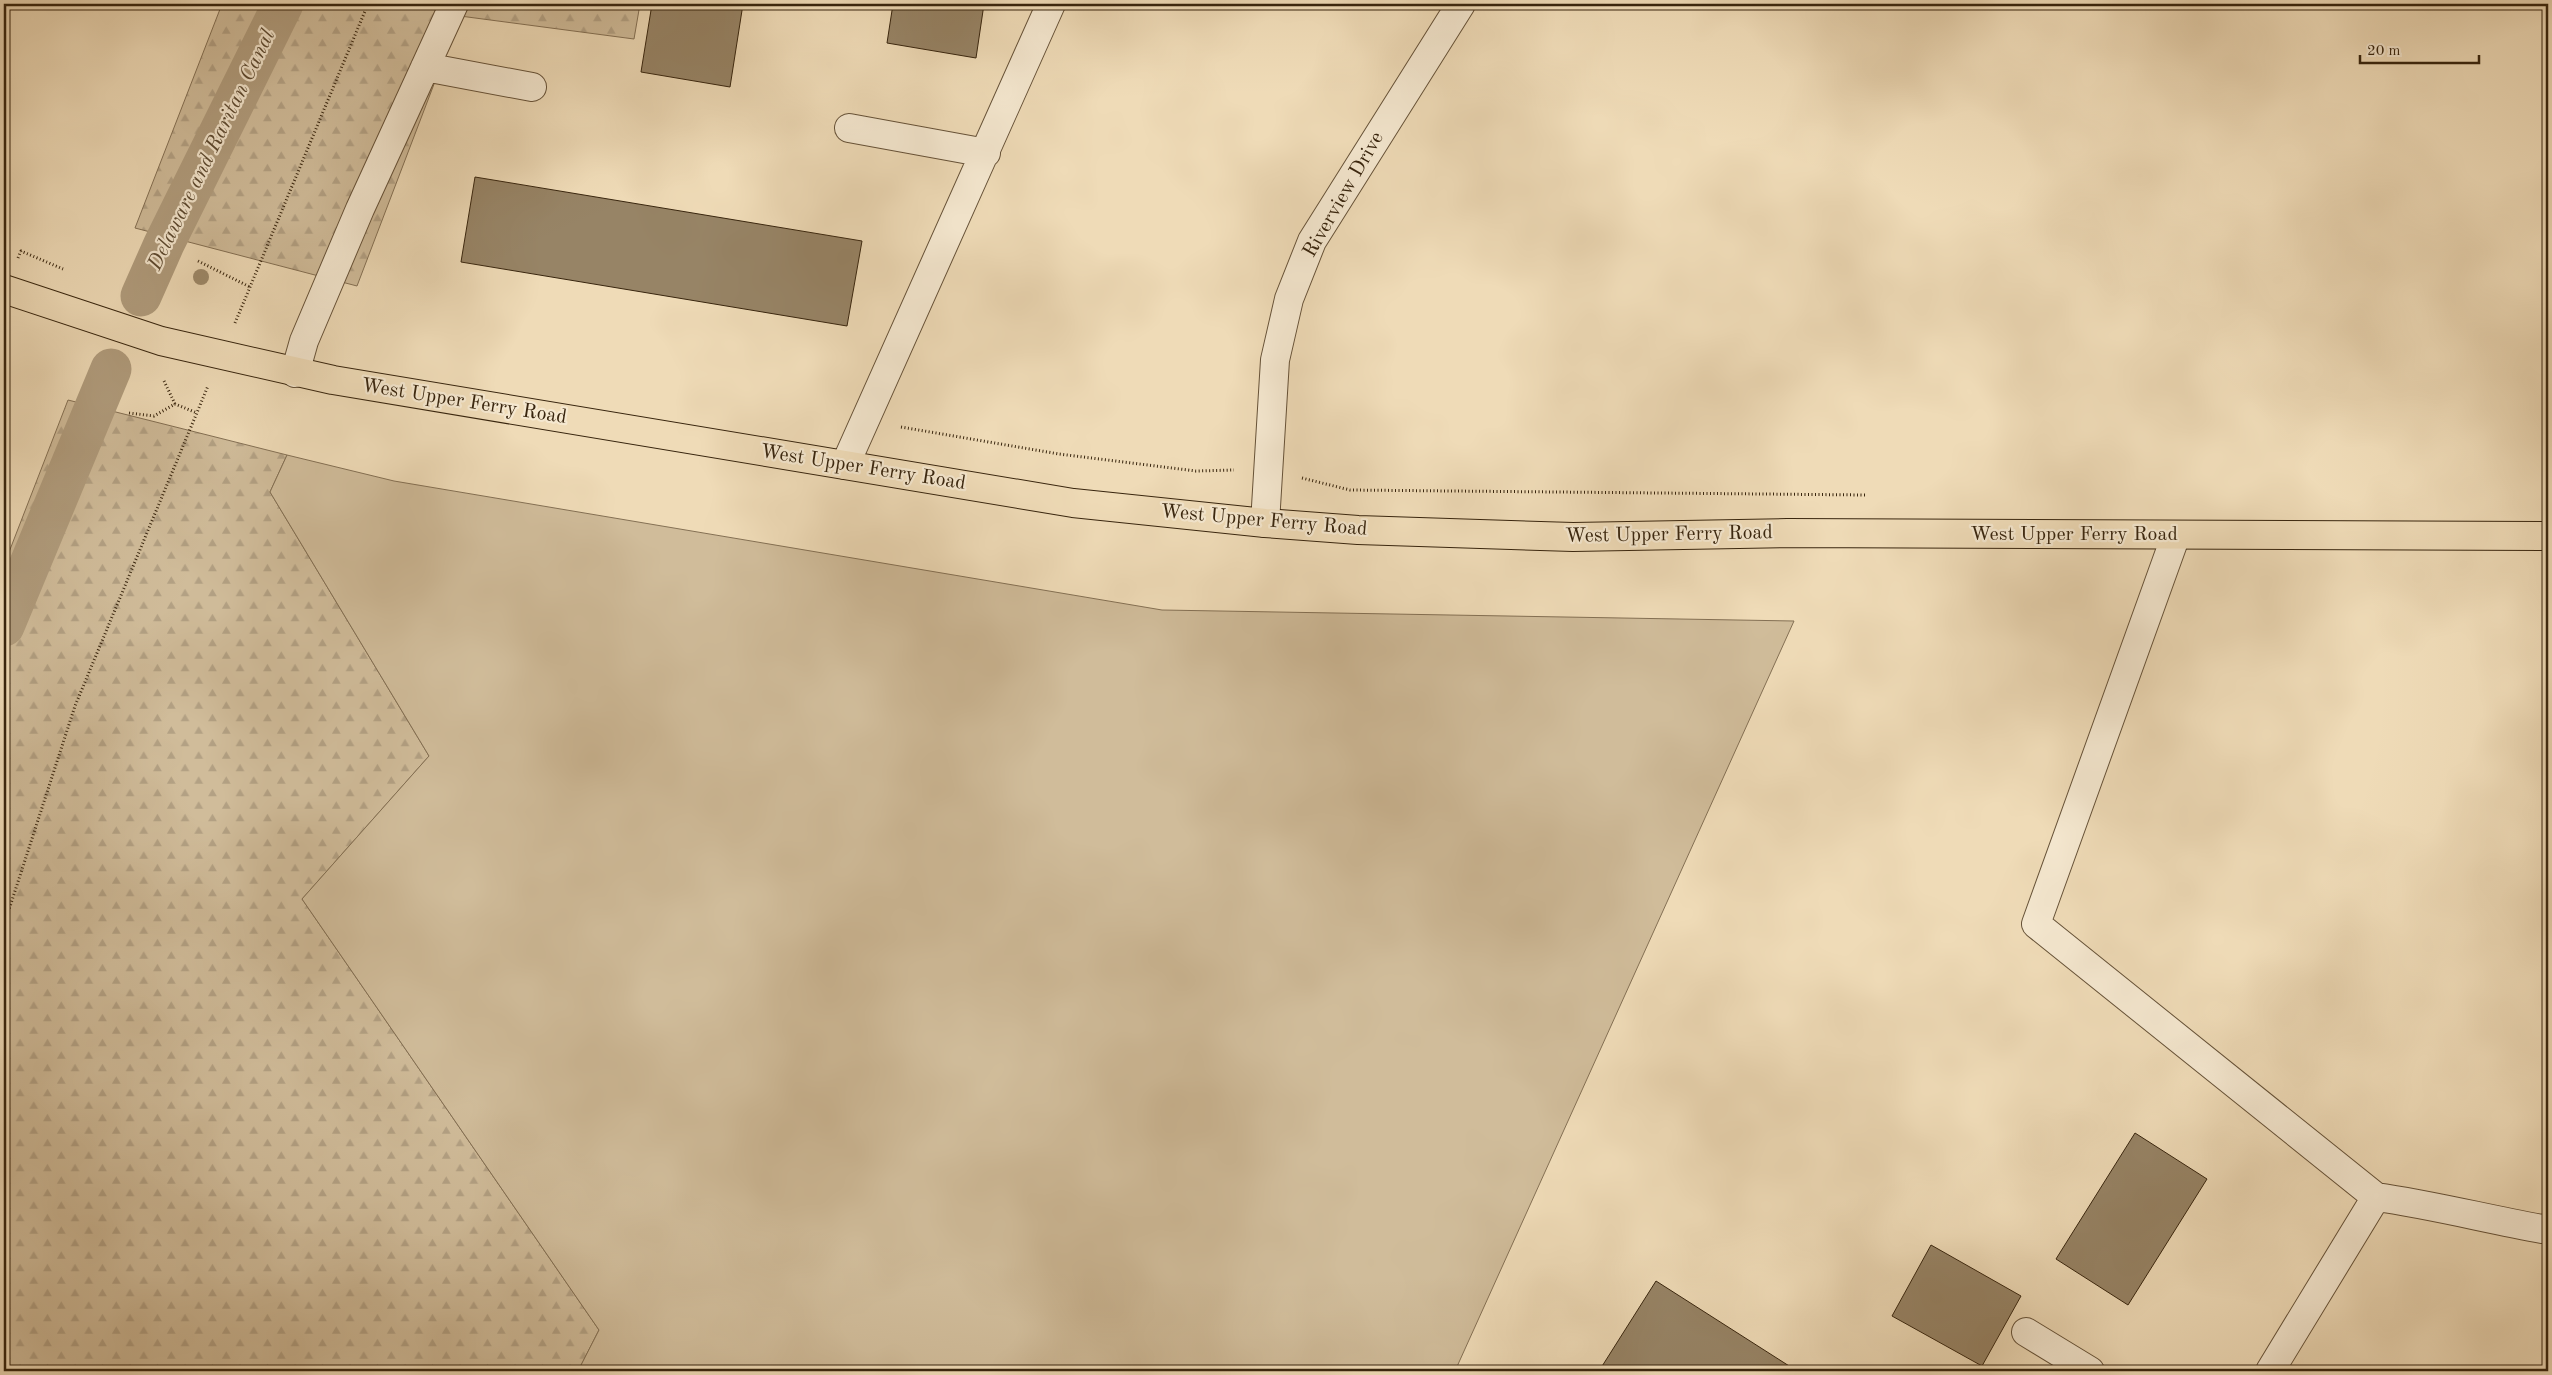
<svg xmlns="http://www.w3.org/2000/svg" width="2552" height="1375" font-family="'Old Standard TT',serif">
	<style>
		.forest { fill: url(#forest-firs); stroke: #847054 }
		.park { fill: #d0bc9a; stroke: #847054 }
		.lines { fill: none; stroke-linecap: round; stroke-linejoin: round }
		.canal { stroke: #b19d7e; stroke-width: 41 }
		.building { fill: #978466; stroke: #38250e }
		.minor-casing { stroke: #665238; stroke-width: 30 }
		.major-casing { stroke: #38250e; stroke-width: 30 }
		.path { stroke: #38250e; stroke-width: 3; stroke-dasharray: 1 2.5; stroke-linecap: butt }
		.minor { stroke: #f5e8d0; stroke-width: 28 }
		.major { stroke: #efdbb7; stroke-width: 28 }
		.tree { fill: #9f8c6d }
		.labels { text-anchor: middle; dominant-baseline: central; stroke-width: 4.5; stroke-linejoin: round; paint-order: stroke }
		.street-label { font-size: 20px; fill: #38250e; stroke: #f5e8d0 }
		.water-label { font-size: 21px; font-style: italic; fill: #5c4930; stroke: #f5e8d0 }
	</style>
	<defs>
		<pattern id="forest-firs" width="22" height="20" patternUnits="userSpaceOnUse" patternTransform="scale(1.25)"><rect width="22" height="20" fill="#d0bc9a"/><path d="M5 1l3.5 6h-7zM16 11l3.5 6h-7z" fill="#b3a184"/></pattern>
	</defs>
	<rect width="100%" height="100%" fill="#efdbb7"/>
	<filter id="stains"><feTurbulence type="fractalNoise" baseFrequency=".004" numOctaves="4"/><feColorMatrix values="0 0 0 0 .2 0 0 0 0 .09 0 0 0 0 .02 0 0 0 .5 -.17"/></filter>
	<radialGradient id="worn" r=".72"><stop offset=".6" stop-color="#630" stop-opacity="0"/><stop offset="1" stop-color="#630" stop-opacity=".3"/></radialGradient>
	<path class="forest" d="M222 4H640L634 39 460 16 357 286 135 228Z
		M68 400 287 455 270 492 429 756 302 899 599 1330 578 1371H4V565Z"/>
	<path class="park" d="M287 455 394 481 1162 610 1794 621 1455 1371H578L599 1330 302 899 429 756 270 492Z"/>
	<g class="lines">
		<path class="canal" d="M141 296 164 244 283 4
			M4 626 111 369"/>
	</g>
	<path class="building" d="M652 4H743L730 87 641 72Z
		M893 4H984L976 58 887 43Z
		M475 177 862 241 847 326 461 262Z
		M2135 1133 2207 1179 2128 1305 2056 1259Z
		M1931 1245 2021 1296 1982 1366 1892 1316Z
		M1656 1281 1797 1371H1599Z"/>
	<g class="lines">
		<defs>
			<path id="minor" d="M425 67 532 87
				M849 128 986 153
				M295 373 304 341 360 209 454 4
				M845 465 1051 4
				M1265 523 1275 360 1289 299 1312 241 1461 4
				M2176 535 2036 924 2376 1197 2270 1371
				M2376 1197C2434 1205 2490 1220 2548 1230
				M2026 1332 2090 1371"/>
			<path id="major" d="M4 289 161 341 333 380 1073 503 1265 523 1358 530 1573 537 1787 533 2548 536"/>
		</defs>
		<use href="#minor" class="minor-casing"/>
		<use href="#major" class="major-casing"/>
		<path class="path" d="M18 258 21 251 63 269
			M198 261 250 287
			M235 323 368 4
			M164 381 175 404
			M129 413 154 416 175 404 197 413
			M901 427 1059 454 1196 471 1234 470
			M1302 478 1350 490 1865 495
			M4 925 75 706 208 386"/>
		<use href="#minor" class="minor"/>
		<use href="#major" class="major"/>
	</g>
	<circle class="tree" cx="201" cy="277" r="8"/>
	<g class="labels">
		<g class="street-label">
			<text transform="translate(1344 195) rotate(-60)">Riverview Drive</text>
			<text transform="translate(464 402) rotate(9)">West Upper Ferry Road</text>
			<text transform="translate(863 468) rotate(9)">West Upper Ferry Road</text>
			<text transform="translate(1264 521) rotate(5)">West Upper Ferry Road</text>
			<text transform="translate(1669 535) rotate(-1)">West Upper Ferry Road</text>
			<text x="2074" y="535">West Upper Ferry Road</text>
		</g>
		<g class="water-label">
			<text transform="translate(212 150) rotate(-64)">Delaware and Raritan Canal</text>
		</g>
	</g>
	<rect width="2552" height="1375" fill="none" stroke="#efdbb7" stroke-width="20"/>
	<rect x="5" y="5" width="2542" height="1365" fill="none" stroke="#38250e" stroke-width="2.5"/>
	<rect x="10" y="10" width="2532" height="1355" fill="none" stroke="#38250e"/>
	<path d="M2360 55v8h119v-8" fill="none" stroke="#38250e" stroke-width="2.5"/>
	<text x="2367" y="55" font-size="15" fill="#38250e" stroke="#f5e8d0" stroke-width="4" paint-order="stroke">20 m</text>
	<rect width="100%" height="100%" filter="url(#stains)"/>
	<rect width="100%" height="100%" fill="url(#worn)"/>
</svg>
